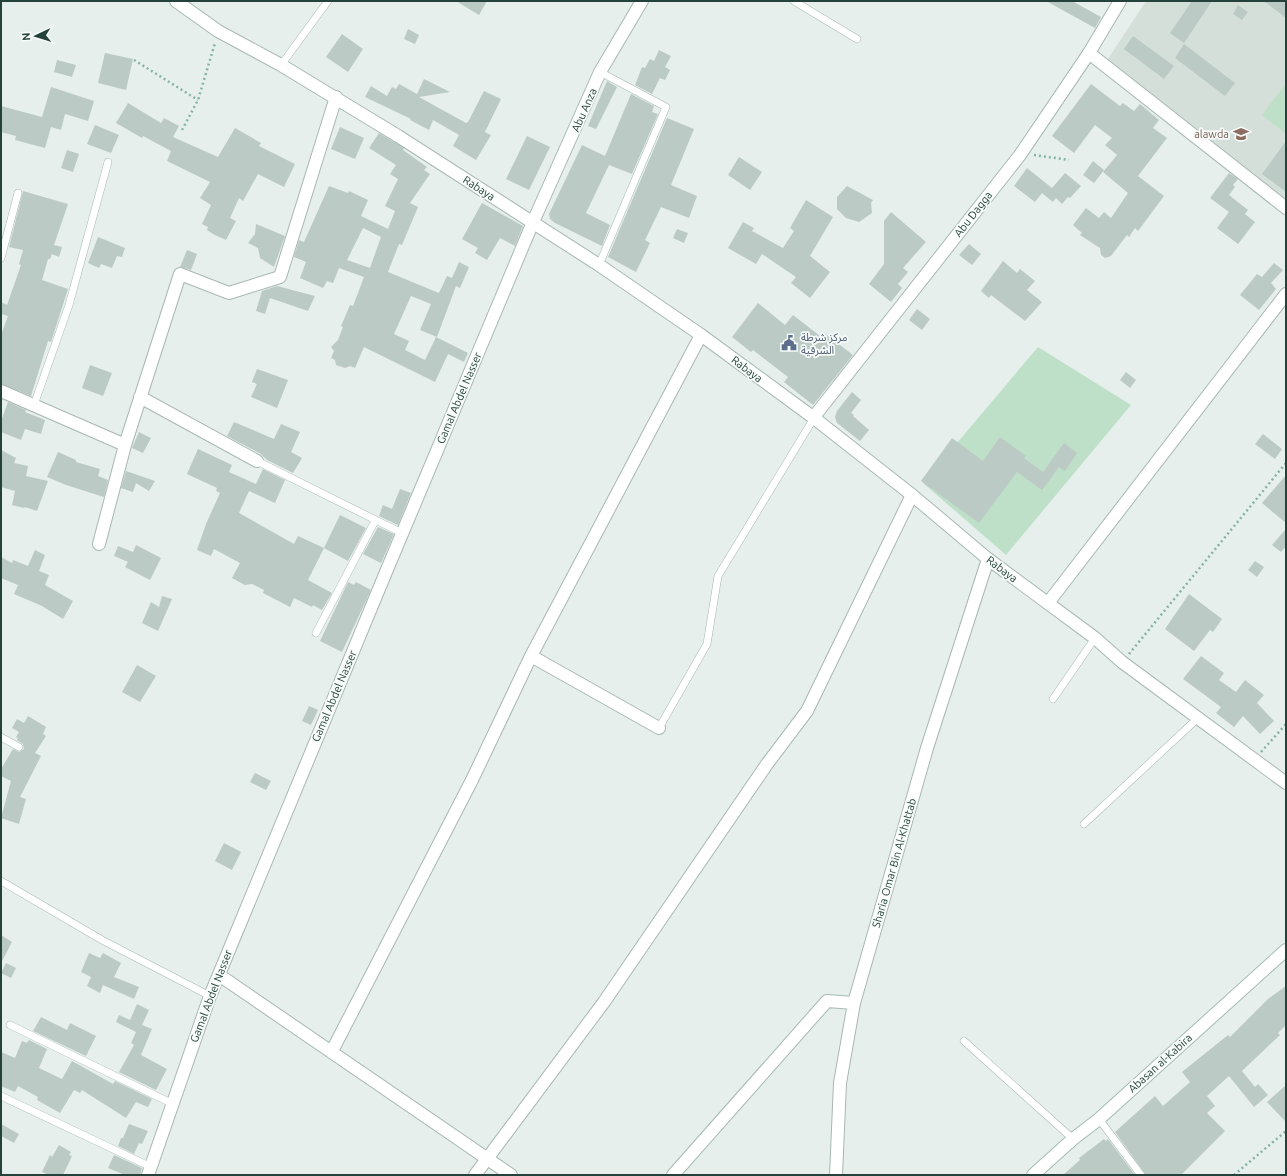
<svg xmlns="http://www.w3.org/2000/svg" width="1287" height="1176" font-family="Ubuntu,'Noto Sans Arabic',sans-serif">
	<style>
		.built { fill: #d4dfda }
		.green { fill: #bfe0c8 }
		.building { fill: #bbcac4; fill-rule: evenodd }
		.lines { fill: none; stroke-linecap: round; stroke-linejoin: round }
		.service-casing { stroke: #a8b8b2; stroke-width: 8 }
		.minor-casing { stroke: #a8b8b2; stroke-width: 14 }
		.tertiary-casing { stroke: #a8b8b2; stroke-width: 14 }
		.secondary-casing { stroke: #a4bbb3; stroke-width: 14 }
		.path { stroke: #86b3a5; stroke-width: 2.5; stroke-dasharray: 2 3; stroke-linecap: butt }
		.service { stroke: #fff; stroke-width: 7 }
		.minor { stroke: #fff; stroke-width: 12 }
		.tertiary { stroke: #fff; stroke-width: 12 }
		.secondary { stroke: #fff; stroke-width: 12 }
		.labels { text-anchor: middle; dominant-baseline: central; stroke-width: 3.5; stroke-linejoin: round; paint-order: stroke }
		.street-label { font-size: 11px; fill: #24423a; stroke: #f7fbf9 }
		.education-label { font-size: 11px; fill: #785e54; stroke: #f7fbf9; text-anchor: end }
		.service-label { font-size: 11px; fill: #4e5e75; stroke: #f7fbf9; text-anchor: start }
	</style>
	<rect width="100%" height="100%" fill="#e6efeb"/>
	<path class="built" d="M1146 1H1286V207L1106 62Z"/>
	<path class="green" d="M1286 83V134L1262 115Z
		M1038 347 1131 405 1006 555 923 483Z"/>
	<path class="building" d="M456 1H487L479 15Z
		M1046 1H1072L1101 17 1095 28Z
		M1192 1H1212L1184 43 1170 33Z
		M1264 1H1286V18Z
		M1238 5 1248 12 1242 20 1233 14Z
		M408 29 419 35 415 44 404 39Z
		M342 34 363 49 348 72 326 57Z
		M1133 36 1174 66 1164 79 1124 49Z
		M1184 44 1235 83 1225 96 1175 58Z
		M659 50 671 56 665 67 670 70 665 80 660 78 652 94 635 85 642 67 645 68 650 59 654 61Z
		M105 53 133 59 126 90 98 83Z
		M57 60 76 65 72 77 54 72Z
		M424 79 450 92 419 97 466 123 468 122 484 91 501 99 485 132 491 135 476 160 453 146 459 135 433 120 429 130 410 120 411 119 365 97 371 86 387 96 392 87 396 89 399 84 417 94Z
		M607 81 617 87 596 129 588 126Z
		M1091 84 1120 106 1123 103 1134 111 1140 104 1159 120 1153 128 1167 138 1138 176 1164 196 1138 231 1135 228 1129 237 1127 235 1111 256 1105 258 1101 255 1100 248 1080 235 1082 233 1073 225 1086 208 1099 218 1104 212 1111 218 1128 193 1103 172 1117 155 1105 145 1112 138 1095 125 1074 153 1052 136Z
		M51 87 94 101 88 121 65 114 61 130 51 127 45 148 15 140 16 136 1 132V106L42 117Z
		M631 94 654 106 652 112 658 114 632 174 609 165 586 213 610 225 602 246 555 223 550 219 549 214 582 145 605 156Z
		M128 103 161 123 164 118 179 126 173 137 218 157 235 128 261 143 259 146 295 164 284 187 258 174 243 201 239 198 230 218 236 221 226 240 213 234 207 230 208 227 202 224 211 205 200 198 210 182 167 161 171 151 143 136 142 138 116 123Z
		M667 118 694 129 671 185 697 196 689 218 661 207 645 240 650 243 636 272 608 257Z
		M95 125 119 135 111 153 87 144Z
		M340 127 364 138 355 159 331 149Z
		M379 133 404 148 403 150 427 167 424 170 430 174 410 203 418 207 402 245 399 244 388 272 439 293 447 276 452 278 459 262 469 267 460 288 456 286 437 337 420 330 431 304 411 296 394 334 409 341 405 350 425 360 436 337 468 353 464 362 448 354 435 382 364 347 355 368 350 366 345 368 336 365 335 360 331 358 334 351 331 347 338 340 343 327 341 326 350 305 353 306 364 277 339 268 333 283 327 281 323 288 300 278 306 262 294 257 299 240 304 242 329 186 348 193 349 191 368 200 361 216 388 229 395 211 385 206 398 179 390 174 396 165 369 148ZM363 228 381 237 370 268 347 260Z
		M527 136 550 147 529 190 506 179Z
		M1286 141V192L1262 174Z
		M67 150 79 154 73 172 61 168Z
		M739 157 762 172 750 190 728 175Z
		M1093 161 1104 170 1094 183 1083 175Z
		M1027 168 1052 188 1065 173 1081 186 1070 198 1068 197 1062 204 1056 198 1053 202 1042 193 1035 202 1014 186Z
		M1229 173 1238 179 1233 185 1235 187 1229 195 1248 210 1245 214 1255 222 1238 244 1217 228 1229 212 1210 198Z
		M847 186 873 200 871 203 872 213 859 222 846 218 837 209V197Z
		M23 191 68 204 54 245 62 247 59 257 52 254 50 259H48L42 280 68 289 51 342 48 341 31 396 1 384V335L8 316 1 314V302L7 305 21 265 19 264 23 250 9 247Z
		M806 200 833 217 810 256 830 272 810 298 791 283 796 277 762 254 756 264 728 248 743 222 754 228 752 231 783 248 794 231 790 228Z
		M482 203 523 226 515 246 500 238 487 260 475 253 478 248 462 239Z
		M891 212 926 242 903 268 908 272 898 284 902 288 891 302 869 284 884 264V221Z
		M256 224 285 236 274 267 260 258 258 248 248 243 255 234Z
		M677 229 688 233 684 243 673 238Z
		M98 237 125 248 122 257 117 256 112 268 101 264 99 268 88 263Z
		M969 244 981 254 972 265 959 255Z
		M187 250 197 254 191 270 180 267Z
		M1003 261 1017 273 1020 269 1035 281 1027 290 1042 302 1025 321 991 295 989 298 981 291Z
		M1274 263 1283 270 1271 283 1276 289 1259 310 1240 295 1257 274 1262 277Z
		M277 286 315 296 308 311 270 298 265 314 256 311 262 291Z
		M758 303 785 325 793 315 820 336 823 332 853 355 813 405 784 382 788 377 753 350 751 352 732 337Z
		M917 309 930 319 922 330 909 320Z
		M90 365 112 373 103 396 82 388Z
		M257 369 288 380 277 408 251 397 257 384 252 382Z
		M1126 372 1136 380 1130 388 1120 380Z
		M852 392 861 400 851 413 854 415 853 416 869 430 860 441 837 423 835 417 837 411Z
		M8 402 26 410 25 412 45 420 41 434 25 429 21 440 1 432V421Z
		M234 422 274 439 281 424 300 432 291 452 302 458 293 473 267 460 261 454 227 436Z
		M139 432 151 438 143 453 132 448Z
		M1263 434 1282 449 1275 459 1255 444Z
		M1000 437 1026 456 1024 458 1043 472 1064 443 1077 453 1065 471 1059 467 1042 490 1017 472 979 523 921 481 952 438 983 461Z
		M198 449 232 465 229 472 256 484 263 469 285 480 275 503 249 491 239 513 294 544 298 536 324 548 308 580 332 593 322 610 313 605 312 607 294 598 290 607 263 593 264 590 252 584 245 585 232 578 240 563 214 549 211 556 197 550 206 524 220 493 216 491 217 488 187 474Z
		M1 450 16 458 14 463 28 466 26 476 48 481 37 511 25 507 24 508 12 505 15 491 1 487Z
		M58 452 76 460V462L100 469 98 476 108 480 104 497 66 485 47 477Z
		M126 471 155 481 149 491 136 483 133 492 121 488Z
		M1286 475V523L1262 503Z
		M400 489 411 493 398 525 379 516 383 505 392 509Z
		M340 515 366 528 348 561 324 548Z
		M378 527 394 534 381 563 363 554Z
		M1286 529V546L1281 552 1272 545Z
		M136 545 161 558 150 580 125 567 128 562 114 556 118 546 133 552Z
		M35 550 45 555 39 571 49 575 45 585 73 601 63 619 42 606 14 594 18 585 1 578V557L12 563 13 560 28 566Z
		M1255 561 1264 567 1257 577 1248 570Z
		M348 582 354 585 356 582 371 590 342 652 320 641Z
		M1189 594 1222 619 1213 632 1210 630 1194 651 1165 629Z
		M162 596 172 599 158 631 142 623 151 602 159 607Z
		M1201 656 1224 673 1219 680 1236 692 1245 680 1264 695 1257 703 1274 721 1260 734 1243 716 1234 727 1216 713 1221 707 1183 679Z
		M137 665 156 676 140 702 122 692Z
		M309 706 318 710 311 725 302 721Z
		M28 716 46 727 43 734 46 736 35 753 41 756 20 797 26 799 19 824 1 818 11 781 1 776V769L13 749 19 752 24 749 23 744 17 740 18 738 16 737 19 732 12 728 17 719 24 723Z
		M255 773 271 781 266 790 250 782Z
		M224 843 241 852 232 870 215 861Z
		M1 935 12 942 1 963Z
		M89 953 100 958 103 953 121 963 114 977 139 987 134 999 103 985 100 993 87 986 91 977 81 972Z
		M6 963 16 968 11 978 1 973Z
		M1286 986V1025L1278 1033 1280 1035 1242 1071 1255 1087 1258 1084 1268 1095 1254 1107 1229 1076 1207 1096 1215 1106 1207 1113 1225 1131 1181 1175H1146L1115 1132 1155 1096 1163 1106 1190 1082 1182 1072 1228 1035 1230 1037 1268 999Z
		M137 1004 149 1010 142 1025 152 1029 141 1055 167 1069 156 1090 119 1072 134 1045 131 1043 136 1032 116 1022 119 1015 130 1020Z
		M41 1017 67 1030 70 1023 96 1036 86 1056 33 1031Z
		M29 1040 47 1049 39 1068 62 1079 72 1061 113 1084 115 1081 152 1099 148 1107 136 1102 126 1118 82 1090 80 1093 74 1090 60 1113 37 1100 38 1097 18 1086 15 1092 1 1086V1052L15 1058 22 1041 27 1043Z
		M1286 1085V1122L1267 1102Z
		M1 1124 19 1134 14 1143 1 1136Z
		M129 1124 148 1131 142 1144 139 1143 134 1154 118 1146 121 1138H123Z
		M1104 1139 1106 1141 1108 1139 1135 1175H1063L1080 1160 1079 1158Z
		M59 1145 71 1152 69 1155 72 1156 63 1175H49L42 1172 50 1155 52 1157Z
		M114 1155 142 1168 140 1175H125L108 1168Z"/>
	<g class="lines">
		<defs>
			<path id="service" d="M794 1 857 39
				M281 65 328 1
				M1 258 18 193
				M599 265 666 107 600 72
				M34 405 69 305 108 162
				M257 461 402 533
				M316 633 375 521
				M1053 699 1095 638
				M659 728 707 644 718 576 814 418
				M1 737 19 747
				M1084 824 1197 719
				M1 881 102 940 210 996
				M10 1025 171 1103
				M964 1041 1073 1139
				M1 1096 151 1167
				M1099 1119 1141 1175"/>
			<path id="minor" d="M1089 53 1286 208
				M1 391 125 445
				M140 397 257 461
				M99 544 125 445 180 274 229 293 280 277 336 97
				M1048 603 1286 294
				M531 656 659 728
				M219 975 511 1175
				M332 1051 472 780 531 656 701 335
				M148 1175 210 996 386 572 533 222 600 72 642 1
				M475 1175 604 1002 767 764 807 711 912 495
				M673 1175 827 1001 854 1003
				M836 1175 840 1083 854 1003 927 748 988 559"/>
			<path id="tertiary" d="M176 1 218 31 281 65 398 136 599 265 701 335 814 418 912 495 988 559 1095 638 1122 662 1286 783
				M813 418 1020 155 1089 53 1120 1"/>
			<path id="secondary" d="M1033 1175 1073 1139 1099 1119 1286 950"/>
		</defs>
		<use href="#service" class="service-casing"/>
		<use href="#minor" class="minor-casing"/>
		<use href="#tertiary" class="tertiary-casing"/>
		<use href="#secondary" class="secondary-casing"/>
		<path class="path" d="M134 60 198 100
			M182 130 198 100 215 43
			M1034 155 1069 160
			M1129 654 1286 463
			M1261 752 1286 724
			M1234 1175 1286 1131"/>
		<use href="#service" class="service"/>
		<use href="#minor" class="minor"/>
		<use href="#tertiary" class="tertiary"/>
		<use href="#secondary" class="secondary"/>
	</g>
	<defs>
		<symbol id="school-bare" viewBox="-9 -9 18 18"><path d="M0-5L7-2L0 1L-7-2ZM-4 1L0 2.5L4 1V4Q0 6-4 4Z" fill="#8d6e63" stroke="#f7fbf9" stroke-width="2.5" paint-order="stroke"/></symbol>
		<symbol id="civic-bare" viewBox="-9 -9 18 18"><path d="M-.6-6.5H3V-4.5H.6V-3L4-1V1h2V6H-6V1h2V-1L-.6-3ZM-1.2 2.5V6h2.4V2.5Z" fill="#5c6f8a" stroke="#f7fbf9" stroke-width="2.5" paint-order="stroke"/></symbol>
	</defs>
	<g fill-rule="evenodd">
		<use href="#school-bare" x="1230" y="123" width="22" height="22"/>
		<use href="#civic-bare" x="778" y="332" width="22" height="22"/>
	</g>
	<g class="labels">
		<g class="street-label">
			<text transform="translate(584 110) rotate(-66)">Abu Anza</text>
			<text transform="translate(479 188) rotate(33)">Rabaya</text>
			<text transform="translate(973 214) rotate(-52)">Abu Dagga</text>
			<text transform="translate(747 369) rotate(37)">Rabaya</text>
			<text transform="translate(459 398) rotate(-67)">Gamal Abdel Nasser</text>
			<text transform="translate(1002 569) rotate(37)">Rabaya</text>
			<text transform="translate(334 696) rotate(-67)">Gamal Abdel Nasser</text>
			<text transform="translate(894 863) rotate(-74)">Sharia Omar Bin Al-Khattab</text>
			<text transform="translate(211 996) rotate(-69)">Gamal Abdel Nasser</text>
			<text transform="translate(1160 1063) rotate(-42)">Abasan al-Kabira</text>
		</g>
		<g class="education-label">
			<text x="1229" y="134">alawda</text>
		</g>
		<g class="service-label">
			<text x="801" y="337">مركز شرطة<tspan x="801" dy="13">الشرقية</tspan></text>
		</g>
	</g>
	<rect width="1287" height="1176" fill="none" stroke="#24423a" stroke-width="4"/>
	<g transform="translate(36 36) rotate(266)" stroke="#f7fbf9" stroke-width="3" paint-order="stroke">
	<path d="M0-3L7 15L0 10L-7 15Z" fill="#24423a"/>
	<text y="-6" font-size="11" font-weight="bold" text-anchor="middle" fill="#24423a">N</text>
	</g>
</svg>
